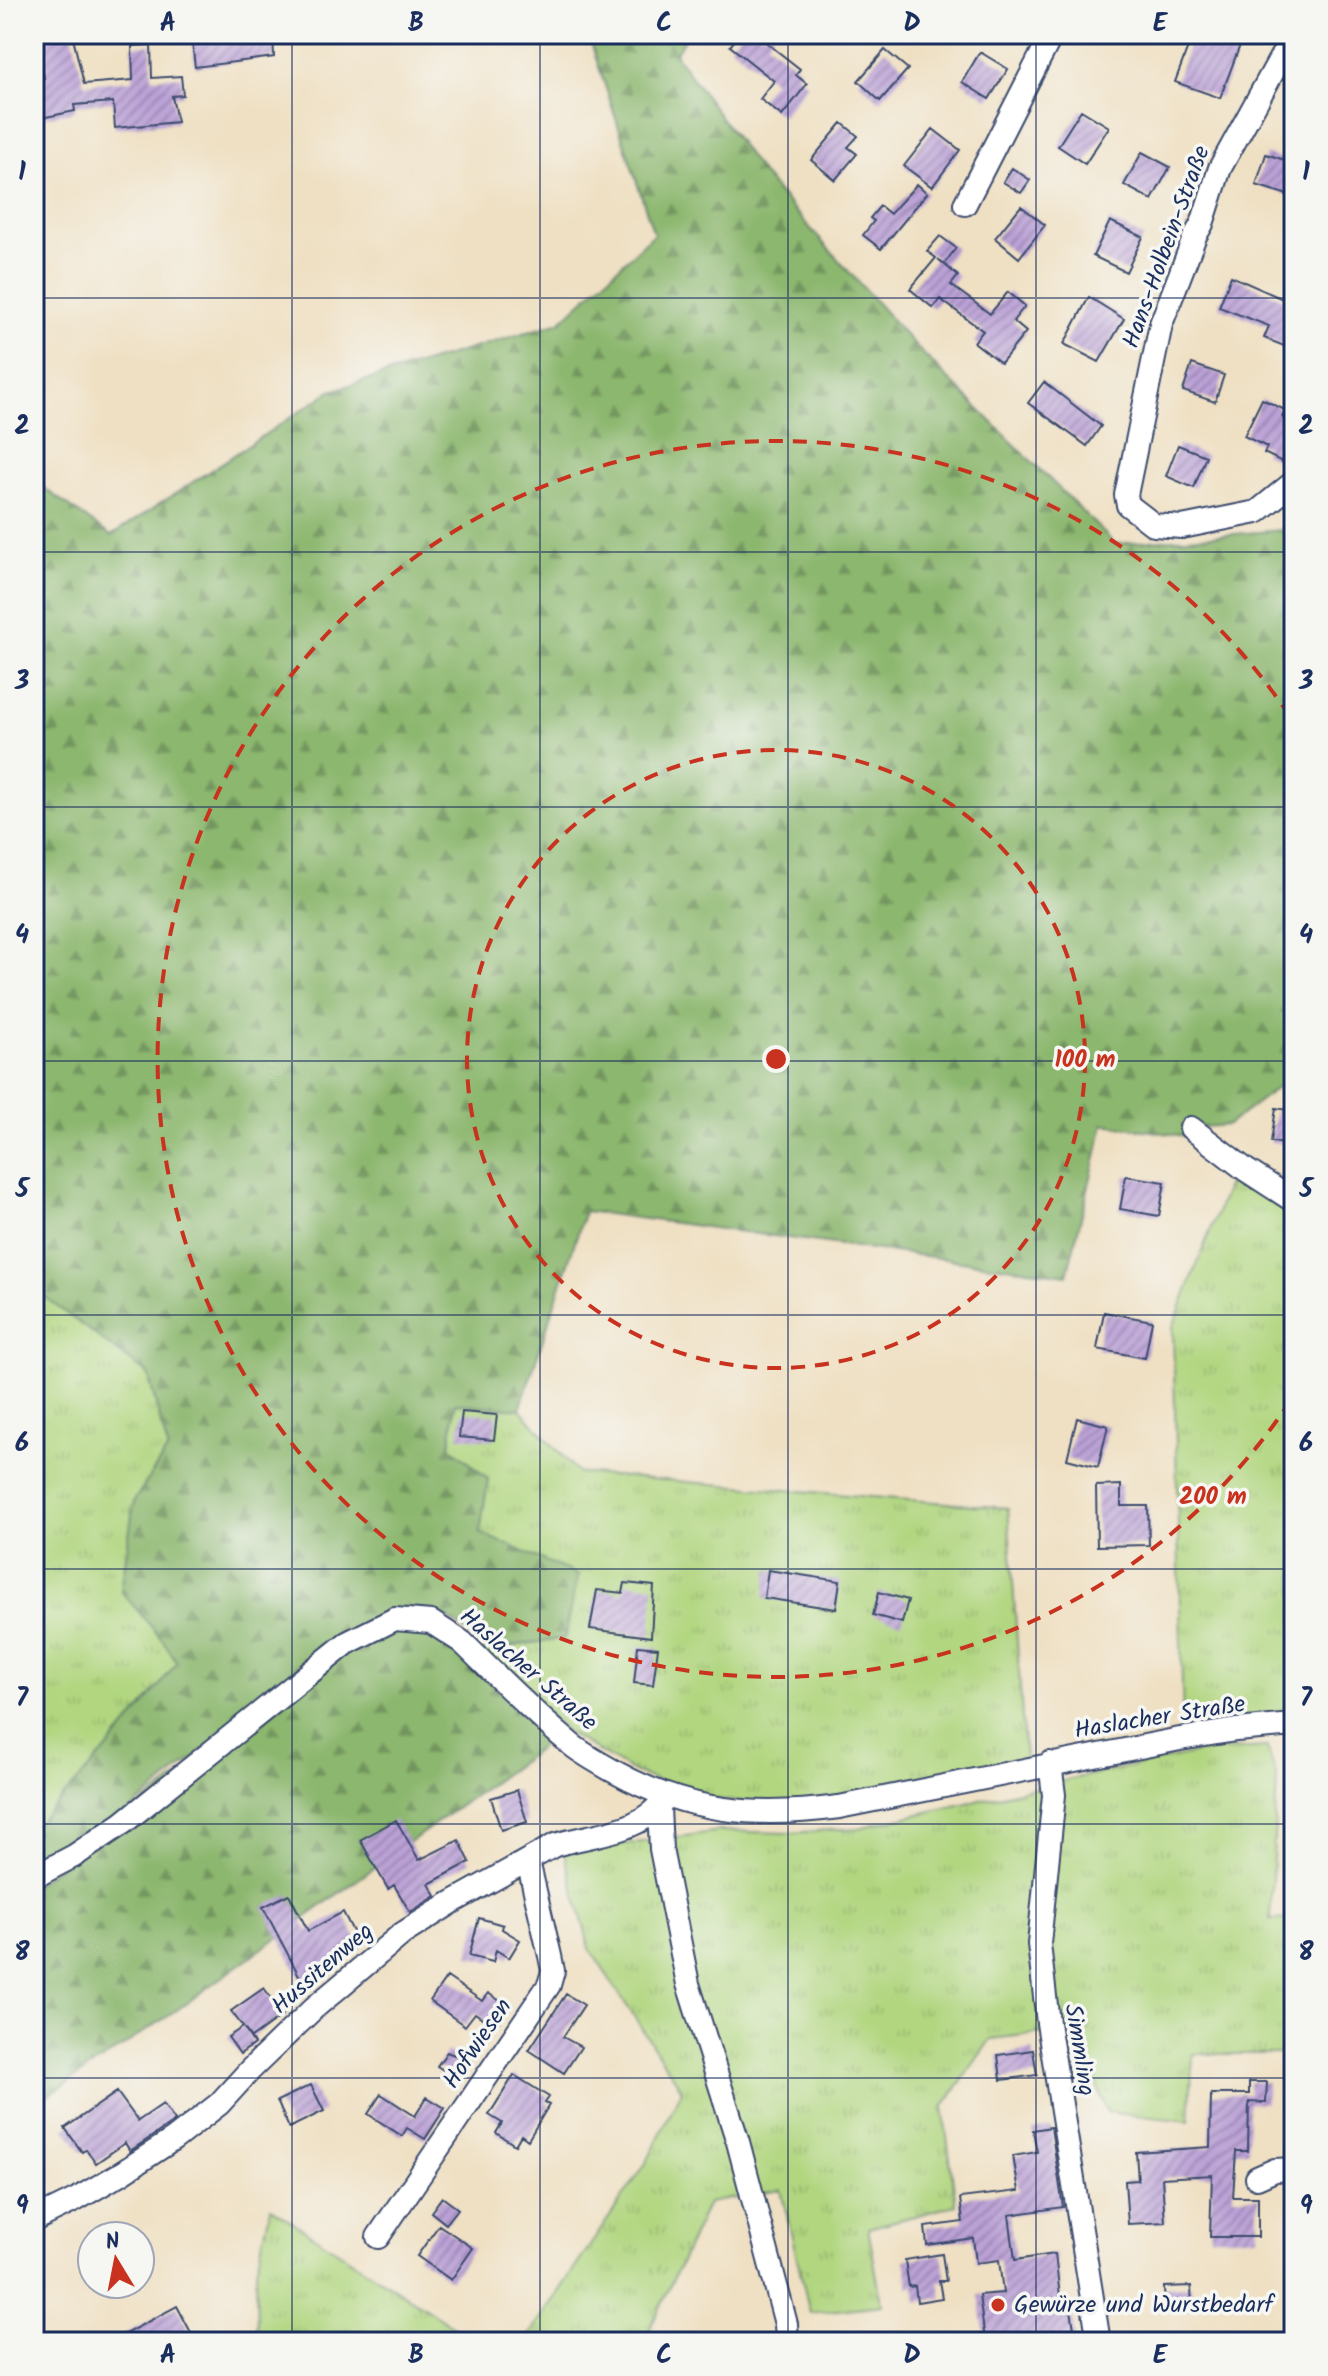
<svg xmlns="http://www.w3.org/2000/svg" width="1328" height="2376" font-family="Kalam,sans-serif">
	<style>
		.grass { fill: url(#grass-tufts); stroke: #66826e; stroke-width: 2 }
		.forest { fill: url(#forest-firs); stroke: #547366; stroke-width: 2 }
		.building { fill: url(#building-hatch) }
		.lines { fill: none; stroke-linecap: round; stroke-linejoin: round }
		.minor-casing { stroke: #3b4a6d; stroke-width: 26 }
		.minor { stroke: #fff; stroke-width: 22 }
		.grid { fill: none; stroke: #1b2f5e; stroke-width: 2; stroke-opacity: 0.55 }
		.ring { fill: none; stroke: #c8321e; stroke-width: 4; stroke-dasharray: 14 10 }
		.poi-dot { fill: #c8321e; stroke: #f6f6f2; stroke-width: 3 }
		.labels { text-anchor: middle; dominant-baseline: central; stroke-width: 7; stroke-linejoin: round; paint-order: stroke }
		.street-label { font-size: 24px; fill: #1b2f5e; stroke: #f6f6f2 }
		.poi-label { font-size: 24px; fill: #1b2f5e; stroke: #f6f6f2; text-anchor: start }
		.centre { fill: #c8321e; stroke: #f6f6f2; stroke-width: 4 }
		.ring-label { font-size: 24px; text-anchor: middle; font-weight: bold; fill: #c8321e; stroke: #f6f6f2; stroke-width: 7; stroke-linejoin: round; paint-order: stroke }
		.neatline { fill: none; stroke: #1b2f5e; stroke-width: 3 }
		.grid-label { font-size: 26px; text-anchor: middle; font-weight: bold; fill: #1b2f5e }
	</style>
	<defs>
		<pattern id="grass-tufts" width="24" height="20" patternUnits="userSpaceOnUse" patternTransform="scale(2)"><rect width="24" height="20" fill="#b1d67f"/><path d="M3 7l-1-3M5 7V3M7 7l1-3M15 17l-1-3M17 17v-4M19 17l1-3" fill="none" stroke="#98b870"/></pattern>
		<pattern id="forest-firs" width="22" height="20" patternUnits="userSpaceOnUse" patternTransform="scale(2)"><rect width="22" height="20" fill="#8cb76e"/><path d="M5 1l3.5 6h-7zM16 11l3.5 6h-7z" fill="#72955e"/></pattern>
		<pattern id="building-hatch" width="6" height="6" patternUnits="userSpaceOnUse" patternTransform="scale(2)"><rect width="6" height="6" fill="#bba1d6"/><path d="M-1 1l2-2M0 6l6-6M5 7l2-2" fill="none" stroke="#9784b1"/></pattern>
	</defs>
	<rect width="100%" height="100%" fill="#f6f6f2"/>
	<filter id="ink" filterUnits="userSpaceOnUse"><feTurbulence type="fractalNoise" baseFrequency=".0125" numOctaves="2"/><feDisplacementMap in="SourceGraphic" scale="16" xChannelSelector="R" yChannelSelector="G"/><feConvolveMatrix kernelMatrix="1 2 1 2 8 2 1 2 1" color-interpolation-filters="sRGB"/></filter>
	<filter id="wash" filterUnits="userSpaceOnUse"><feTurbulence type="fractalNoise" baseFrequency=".006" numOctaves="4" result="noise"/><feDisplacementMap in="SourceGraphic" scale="32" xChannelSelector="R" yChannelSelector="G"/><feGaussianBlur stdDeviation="1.8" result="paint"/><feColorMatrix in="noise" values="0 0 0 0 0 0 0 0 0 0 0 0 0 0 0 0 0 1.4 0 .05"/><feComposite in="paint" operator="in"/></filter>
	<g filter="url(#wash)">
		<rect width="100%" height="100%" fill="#efe0c3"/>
		<path class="grass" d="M1232 1174 1294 1217V1714L1183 1725 1173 1327Z
			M43 1296 148 1374 168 1449 134 1501 161 1638 177 1662C134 1721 86 1775 34 1826V1300Z
			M455 1403 520 1409 578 1473 1008 1508 1025 1761 857 1794 780 1807 706 1798 636 1773 574 1737 476 1652 565 1638 479 1533 488 1479 450 1446Z
			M1267 1747 1277 1778 1270 1920 1294 1919V2054H1193L1189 2121 1107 2112 1076 2029 991 2039 943 2107 956 2205 868 2228 882 2305 810 2313 781 2190 708 2203 644 2342H525L646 2163 682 2090 590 1949 563 1849 636 1843 720 1831 789 1833 858 1828 1081 1777 1206 1751Z
			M271 2208 477 2342H257L256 2269Z"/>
		<path class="forest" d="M588 34H687L675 54 762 174 916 347 1115 544 1294 529V1075L1228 1125 1191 1128 1184 1136 1104 1124 1067 1275 585 1211 520 1409 455 1403 450 1446 488 1479 480 1533 578 1575 565 1638 489 1649 448 1618 425 1609 403 1608 384 1612 341 1639 119 1819 34 1873V1826C86 1775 134 1721 177 1662L161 1638 121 1591 134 1501 168 1449 148 1374 43 1296 34 1300V481L111 536 331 391 560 322 654 234Z
			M430 1625 557 1732 536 1751 170 2015 44 2098 34 2099V1885L361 1641 395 1626Z"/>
		<g id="blocks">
			<path class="building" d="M53 34H72L84 84 133 80 132 46 151 45 152 78 181 76 183 95 172 96 177 122 115 128 113 102 74 105 75 111 41 118 34 80 44 78 35 38Z
				M191 34H273L274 57 195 67Z
				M740 34H774L767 43 800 69 796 75 807 84 782 116 760 99 774 81 730 46Z
				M1193 34H1201L1221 41 1222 38 1240 45 1220 98 1175 82Z
				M885 50 908 69 880 101 858 81Z
				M980 52 1008 69 989 99 962 82Z
				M1081 110 1109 127 1085 164 1058 146Z
				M842 123 858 136 848 147 857 154 835 180 811 160Z
				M933 129 960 150 932 187 904 166Z
				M1142 152 1170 167 1152 200 1124 185Z
				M1266 154 1294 163V197L1256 185Z
				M1012 168 1030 180 1021 193 1003 182Z
				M917 184 927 193 881 249 863 235 874 221 870 218 880 206 890 214Z
				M1021 206 1045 225 1019 258 995 238Z
				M1110 221 1143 237 1126 272 1093 256Z
				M940 236 956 248 944 264 938 259 958 276 951 285 990 314 1008 292 1025 306 1013 321 1026 332 1001 363 974 342 983 331 940 299 933 308 910 289 936 258 927 251Z
				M1231 276 1294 304V350L1264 338 1269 326 1219 307Z
				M1089 297 1124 319 1099 362 1064 344Z
				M1192 364 1224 375 1215 402 1183 391Z
				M1044 382 1101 426 1087 446 1028 403Z
				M1262 399 1285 410 1282 417 1294 423V468L1264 453 1267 447 1244 436Z
				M1178 445 1206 456 1194 488 1166 476Z
				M1276 1108 1294 1111V1145L1271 1142Z
				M1126 1176 1165 1182 1159 1216 1120 1209Z
				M1104 1312 1152 1321 1145 1358 1097 1349Z
				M462 1412 497 1415 494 1440 459 1437Z
				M1077 1418 1108 1426 1098 1467 1067 1459Z
				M1121 1485V1506H1148L1149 1545 1097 1546 1096 1486Z
				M768 1570 840 1581 836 1609 764 1598Z
				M625 1583 654 1586 651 1637 590 1629 597 1590 623 1593Z
				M879 1592 908 1600 902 1623 873 1615Z
				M638 1646 658 1648 653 1685 634 1683Z
				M517 1790 527 1822 501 1830 491 1798Z
				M396 1820 419 1860 459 1840 470 1862 429 1884 436 1896 410 1912 394 1885 388 1889 360 1840Z
				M289 1894 308 1931 343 1912 360 1945 325 1963 330 1971 304 1985 263 1907Z
				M479 1918 503 1925 502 1929 520 1940 509 1958 496 1950 493 1962 469 1956Z
				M447 1977 482 2001 488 1993 509 2007 495 2027 475 2013 465 2026 430 2001Z
				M264 1988 283 2015 251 2038 244 2028 254 2044 240 2054 228 2037 243 2027 231 2011Z
				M566 1994 584 2005 563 2037 581 2047 564 2073 529 2050Z
				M1033 2050 1037 2075 1001 2080 998 2055Z
				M456 2051 471 2062 459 2080 437 2066 447 2052 454 2055Z
				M514 2075 549 2097 545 2103 549 2105 528 2140 521 2135 515 2145 496 2133 502 2123 489 2115Z
				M1249 2082H1267L1266 2103 1249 2102 1248 2151H1236L1233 2197H1258V2237H1210L1212 2175 1162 2178 1165 2222 1128 2224 1125 2181 1138 2180 1136 2152 1210 2147 1211 2094H1249Z
				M311 2085 324 2111 289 2128 277 2101Z
				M117 2092 138 2121 163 2104 175 2121 130 2151 125 2143 96 2163 86 2149 82 2152 65 2128Z
				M381 2094 415 2116 427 2097 445 2108 425 2139 407 2128 402 2136 368 2114Z
				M1051 2127 1063 2207 1009 2215 1015 2260 1055 2254 1061 2305 1070 2303 1076 2342H1041L1040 2334 985 2340 979 2295 1003 2293 999 2260 976 2263 973 2238 927 2245 925 2227 963 2222 960 2198 1019 2191 1013 2156 1037 2152 1033 2130Z
				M442 2197 458 2209 446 2224 431 2212Z
				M439 2225 473 2248 451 2280 417 2256Z
				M942 2254 946 2281H939L942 2298 917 2302 915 2286 909 2287 905 2260Z
				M1191 2286 1192 2308 1165 2310 1164 2287Z
				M177 2306 196 2342H110Z"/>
		</g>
	</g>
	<g filter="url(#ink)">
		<use href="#blocks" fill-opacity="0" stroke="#3b4a6d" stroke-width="2"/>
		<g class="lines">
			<defs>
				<path id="minor" d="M1291 34 1286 48 1220 168 1202 224 1195 236 1161 324 1126 495 1128 505 1154 525 1182 527 1257 512 1294 482
					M965 204 1052 34
					M1191 1128 1246 1170 1294 1201
					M1050 1763 1054 1795 1039 1944 1048 2023 1099 2342
					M659 1808 661 1849 688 1984 738 2142 786 2324 787 2342
					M34 1877 74 1856 123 1823 347 1643 395 1619 431 1622 462 1642C498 1677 534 1714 573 1746 586 1756 601 1764 615 1772 689 1813 757 1818 839 1807L1180 1739 1236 1730 1294 1725
					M1257 2178 1275 2170 1294 2169
					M34 2220 77 2199 120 2174 174 2139 219 2104 250 2070 314 2008 402 1934 451 1903 555 1845C593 1833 643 1834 666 1796
					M378 2237 549 1985 553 1971 550 1956 528 1861"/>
			</defs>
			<use href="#minor" class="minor-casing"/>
			<use href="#minor" class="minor"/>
		</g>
	</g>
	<path class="grid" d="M292 34V2342M540 34V2342M788 34V2342M1036 34V2342M34 298H1294M34 552H1294M34 807H1294M34 1061H1294M34 1315H1294M34 1569H1294M34 1824H1294M34 2078H1294"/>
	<g class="ring">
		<circle cx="776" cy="1059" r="309"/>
		<path d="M1291 1400A618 618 0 1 1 1291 718"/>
	</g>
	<circle class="poi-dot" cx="998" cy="2305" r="8"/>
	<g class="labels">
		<g class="street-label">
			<text transform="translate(1167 247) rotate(-70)">Hans-Holbein-Straße</text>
			<text transform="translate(528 1670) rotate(41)">Haslacher Straße</text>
			<text transform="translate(1160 1718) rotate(-9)">Haslacher Straße</text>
			<text transform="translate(323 1969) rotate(-41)">Hussitenweg</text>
			<text transform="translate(478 2044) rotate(-56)">Hofwiesen</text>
			<text transform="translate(1079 2050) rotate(81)">Simmling</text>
		</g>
		<g class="poi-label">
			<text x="1014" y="2305">Gewürze und Wurstbedarf</text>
		</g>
	</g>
	<circle cx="776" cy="1059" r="12" class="centre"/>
	<g class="ring-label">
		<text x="1085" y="1067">100 m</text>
		<text x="1213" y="1504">200 m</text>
	</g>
	<rect width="1328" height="2376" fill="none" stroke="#f6f6f2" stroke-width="88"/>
	<g transform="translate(116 2260) rotate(350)"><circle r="38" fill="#f6f6f2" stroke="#9ea6b7" stroke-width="2"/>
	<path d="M0-6L14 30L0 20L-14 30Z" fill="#c8321e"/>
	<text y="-12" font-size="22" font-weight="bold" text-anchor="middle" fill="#1b2f5e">N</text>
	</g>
	<rect x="44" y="44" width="1240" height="2288" class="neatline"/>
	<g class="grid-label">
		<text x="168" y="31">A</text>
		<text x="416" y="31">B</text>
		<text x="664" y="31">C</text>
		<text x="912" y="31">D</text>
		<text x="1160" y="31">E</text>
		<text x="22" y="180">1</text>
		<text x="1306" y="180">1</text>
		<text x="22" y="434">2</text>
		<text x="1306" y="434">2</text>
		<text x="22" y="689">3</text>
		<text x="1306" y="689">3</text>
		<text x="22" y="943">4</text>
		<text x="1306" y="943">4</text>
		<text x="22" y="1197">5</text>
		<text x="1306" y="1197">5</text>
		<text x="22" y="1451">6</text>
		<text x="1306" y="1451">6</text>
		<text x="22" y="1706">7</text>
		<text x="1306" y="1706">7</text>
		<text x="22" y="1960">8</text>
		<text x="1306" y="1960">8</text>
		<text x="22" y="2214">9</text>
		<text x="1306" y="2214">9</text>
		<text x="168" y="2363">A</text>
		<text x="416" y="2363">B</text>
		<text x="664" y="2363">C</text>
		<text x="912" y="2363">D</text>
		<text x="1160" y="2363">E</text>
	</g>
</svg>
